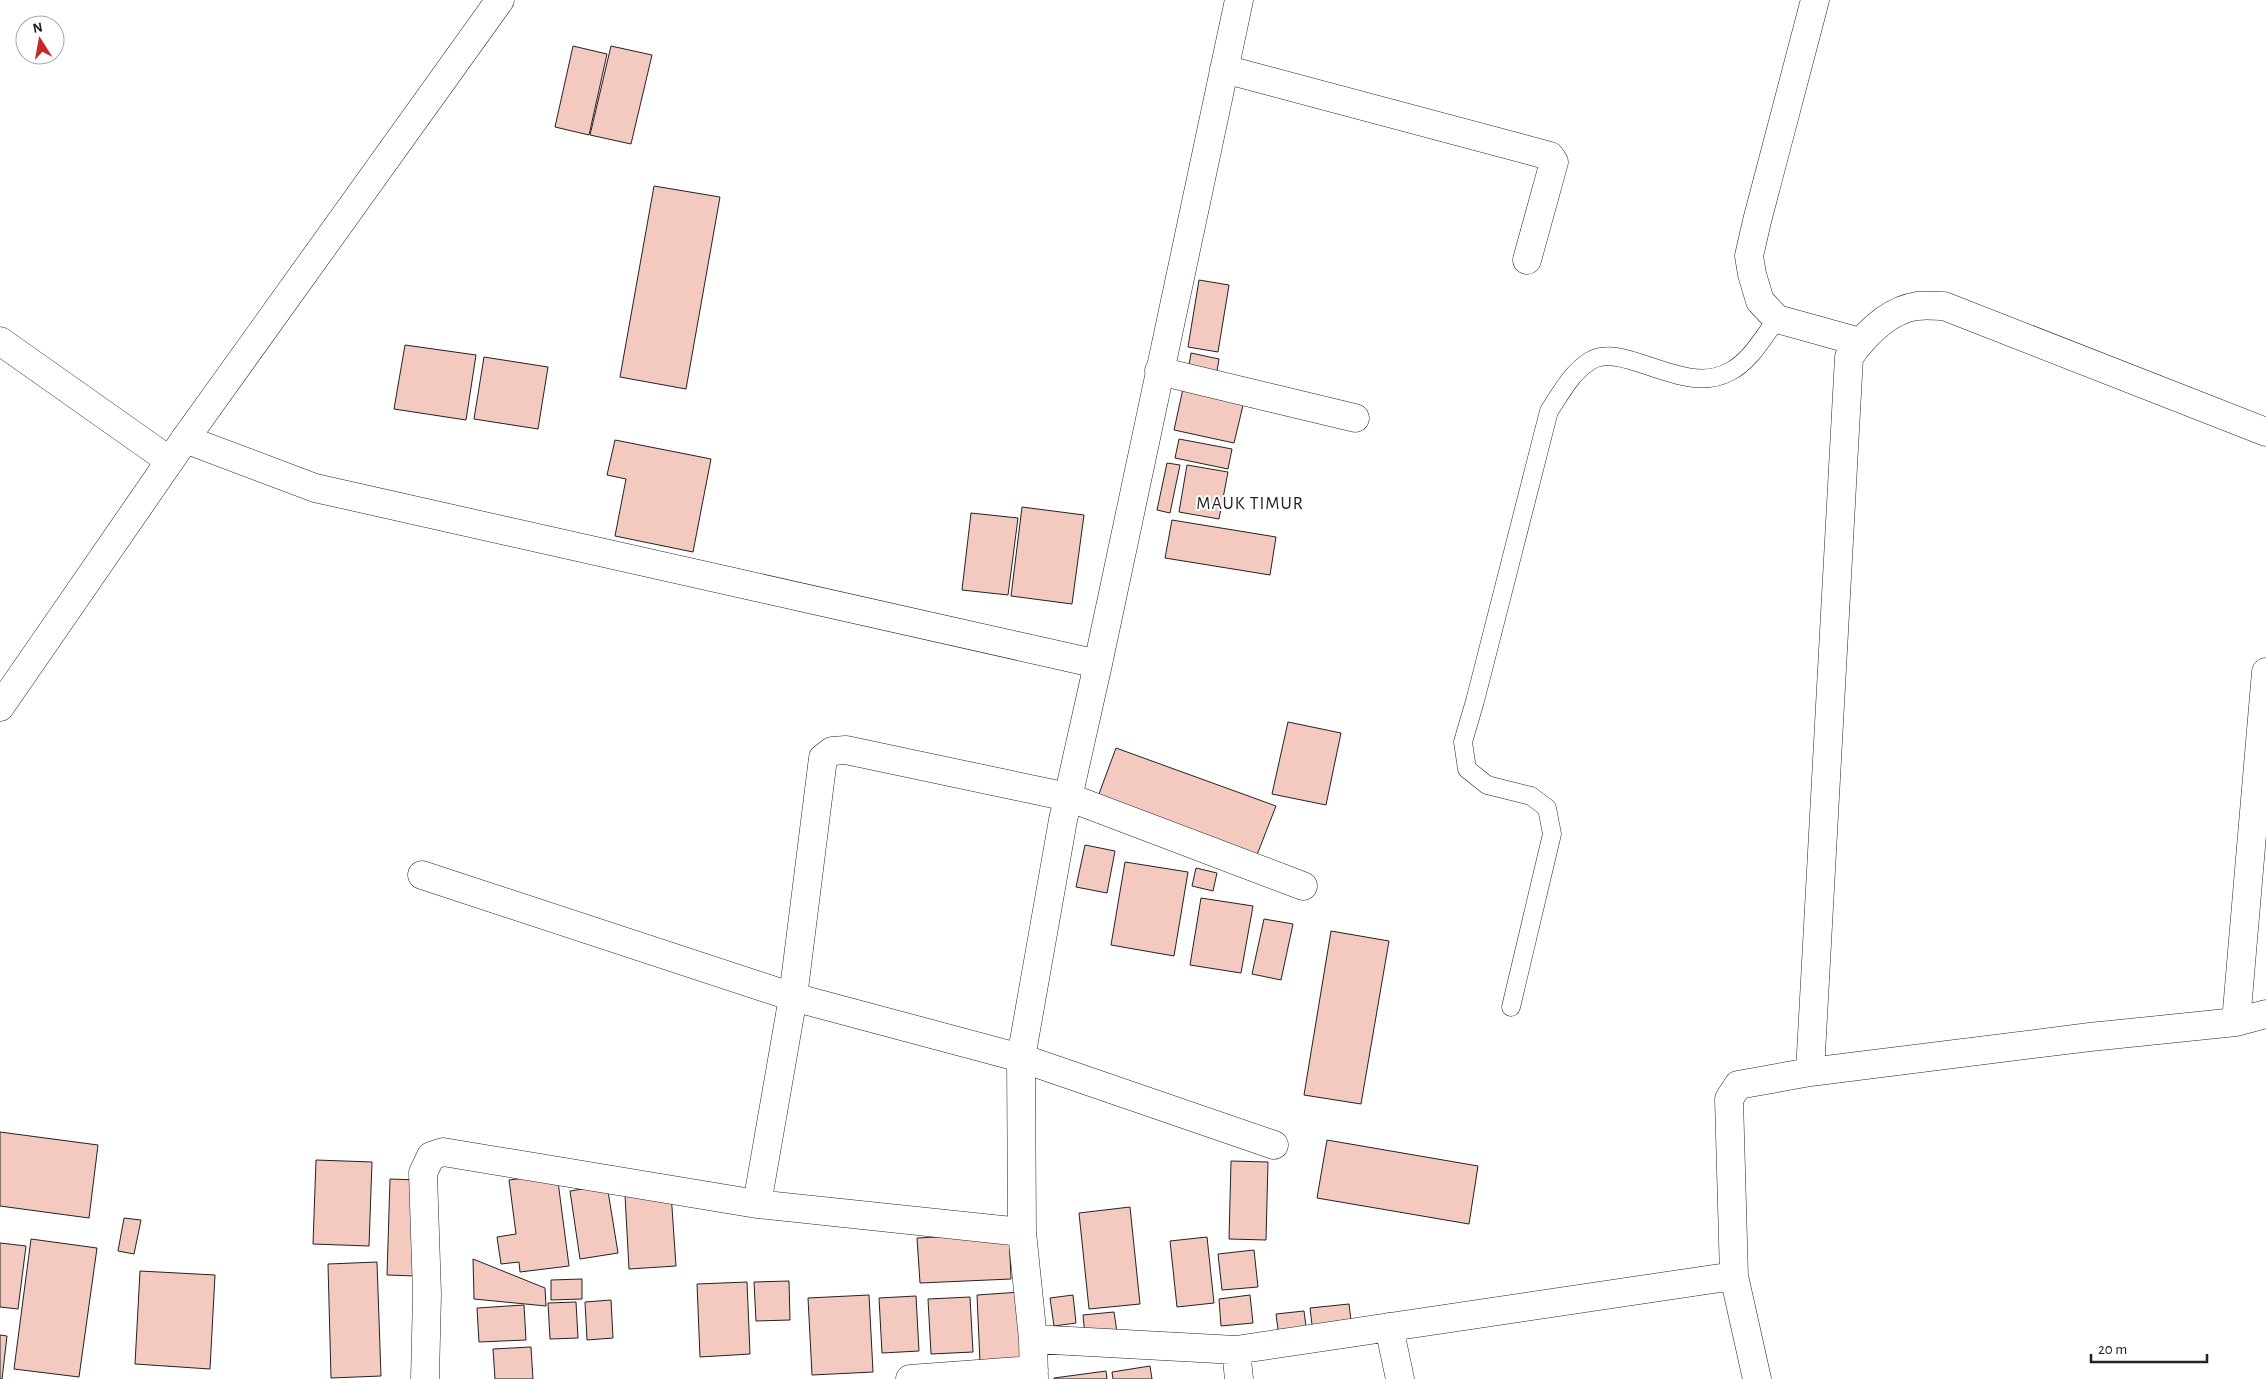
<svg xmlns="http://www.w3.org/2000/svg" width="2266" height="1379" font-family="'Alegreya Sans',sans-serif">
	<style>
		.building { fill: #f3c9c0; stroke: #222 }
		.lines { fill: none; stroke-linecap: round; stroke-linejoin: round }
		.lane-casing { stroke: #222; stroke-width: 19 }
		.street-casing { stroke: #222; stroke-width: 29 }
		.primary-casing { stroke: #222; stroke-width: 29 }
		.lane { stroke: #fff; stroke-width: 18 }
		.street { stroke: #fff; stroke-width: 28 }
		.primary { stroke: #fff; stroke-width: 28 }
		.labels { text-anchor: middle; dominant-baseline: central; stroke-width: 4; stroke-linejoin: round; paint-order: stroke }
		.quarter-label { font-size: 18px; letter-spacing: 1px; fill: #222; stroke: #fff }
	</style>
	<rect width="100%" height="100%" fill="#fff"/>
	<path class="building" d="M573 46 607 54 589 135 555 127Z
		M611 46 652 55 631 144 590 135Z
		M654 186 720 197 686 389 620 377Z
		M1199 280 1229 285 1218 352 1188 347Z
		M405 345 476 355 466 420 394 409Z
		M1191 353 1219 359 1216 377 1188 371Z
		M484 357 548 367 538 429 474 419Z
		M1184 384 1245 397 1234 443 1174 430Z
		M1179 439 1232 449 1228 469 1175 458Z
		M615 440 711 459 693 552 615 536 626 479 607 475Z
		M1167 463 1180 465 1170 513 1157 510Z
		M1187 465 1228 472 1219 519 1179 512Z
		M1022 507 1084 515 1072 604 1011 596Z
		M971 513 1018 518 1008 595 962 590Z
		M1172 520 1276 537 1270 575 1165 558Z
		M1288 722 1341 733 1326 805 1272 794Z
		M1116 748 1276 806 1255 860 1096 802Z
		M1085 845 1115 851 1107 893 1076 887Z
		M1125 862 1188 872 1174 956 1111 945Z
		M1196 868 1217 873 1213 891 1192 886Z
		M1201 898 1253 906 1241 973 1190 965Z
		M1264 919 1293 924 1281 980 1252 974Z
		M1331 931 1389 941 1361 1104 1304 1095Z
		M0 1132 98 1145 89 1218 0 1206Z
		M1327 1140 1478 1166 1469 1224 1317 1198Z
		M316 1160 372 1162 369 1246 313 1244Z
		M1231 1161 1268 1162 1266 1240 1229 1239Z
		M557 1174 569 1266 520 1272 519 1262 501 1264 497 1237 516 1234 509 1180Z
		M390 1179 418 1180 416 1276 387 1275Z
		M607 1185 618 1253 580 1259 570 1191Z
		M671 1193 676 1266 629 1269 625 1195Z
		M1130 1207 1140 1304 1089 1309 1079 1213Z
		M124 1218 141 1220 134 1254 118 1251Z
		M1009 1233 1011 1279 920 1283 917 1238Z
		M1207 1237 1214 1303 1177 1307 1170 1241Z
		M31 1239 97 1248 79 1377 14 1369Z
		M0 1243 26 1246 18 1309 0 1307Z
		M1254 1250 1258 1287 1222 1290 1218 1254Z
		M473 1259 545 1288 546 1306 474 1299Z
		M377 1262 381 1376 331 1378 328 1264Z
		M140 1271 215 1275 210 1369 135 1364Z
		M582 1279V1299L551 1300V1280Z
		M789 1281 790 1320 756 1321 754 1282Z
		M747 1282 750 1354 700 1357 697 1284Z
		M1021 1292 1024 1361 980 1363 977 1295Z
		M869 1295 873 1372 812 1375 808 1298Z
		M1073 1295 1076 1323 1054 1326 1050 1298Z
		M1250 1295 1253 1323 1221 1326 1219 1299Z
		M916 1296 919 1351 882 1353 879 1298Z
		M970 1297 973 1352 931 1354 928 1299Z
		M611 1300 613 1338 587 1340 585 1302Z
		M576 1302 578 1338 550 1339 548 1303Z
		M1349 1304 1352 1329 1313 1333 1310 1308Z
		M524 1305 526 1340 479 1342 477 1308Z
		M1304 1311 1307 1334 1279 1337 1276 1314Z
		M1114 1312 1117 1332 1085 1335 1083 1315Z
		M0 1335 7 1336 2 1379H0Z
		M531 1347 533 1379H495L493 1349Z
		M1150 1366 1152 1379H1113L1112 1372Z
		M1106 1371 1107 1379H1054V1378Z"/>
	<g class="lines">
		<defs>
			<path id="lane" d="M1511 1007 1552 834 1547 808 1531 796 1487 785 1467 769 1463 742 1475 701 1549 411C1561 393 1572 372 1590 361 1623 340 1683 397 1729 372 1750 362 1764 336 1777 319"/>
			<path id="street" d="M1815 0 1757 221 1749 256 1752 274 1760 301 1777 319 1860 342
				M1224 69 1550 156 1554 162 1527 260
				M0 341 170 461
				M1159 371 1355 418
				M185 439 315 488 1098 664
				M422 875 793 997 1021 1058 1274 1145
				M2236 1022 2266 672
				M1810 1072 1849 357C1865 335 1889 310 1917 306 1926 305 1935 306 1944 306L2266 432
				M757 1204 793 997 823 758 832 751 846 750 1068 797 1303 886
				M1734 1276 1757 1379
				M1389 1327 1400 1379
				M1033 1339 1236 1350 1734 1276 1729 1099 1738 1085 1810 1072 2090 1037 2236 1022 2266 1014
				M1236 1350 1239 1379
				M425 1379 427 1294 423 1173 431 1156 443 1152 757 1204 1022 1232
				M910 1379 1034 1370
				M1034 1379 1033 1339 1022 1232 1021 1058 1063 820 1098 664 1239 0"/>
			<path id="primary" d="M0 707 185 439 500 0"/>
		</defs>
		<use href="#lane" class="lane-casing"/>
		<use href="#street" class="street-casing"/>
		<use href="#primary" class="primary-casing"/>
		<use href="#lane" class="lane"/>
		<use href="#street" class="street"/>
		<use href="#primary" class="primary"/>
	</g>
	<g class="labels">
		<g class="quarter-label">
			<text x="1250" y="504">MAUK TIMUR</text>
		</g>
	</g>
	<g transform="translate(40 40) rotate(349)"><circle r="24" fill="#ffffff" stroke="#a7a7a7"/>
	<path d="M0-4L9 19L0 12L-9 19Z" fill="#c62828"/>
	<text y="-8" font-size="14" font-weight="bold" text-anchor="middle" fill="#222222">N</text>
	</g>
	<path d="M2091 1354v8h116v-8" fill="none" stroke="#222222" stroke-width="2.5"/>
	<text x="2098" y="1354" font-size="15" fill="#222222" stroke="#ffffff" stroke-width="4" paint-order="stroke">20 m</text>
</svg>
